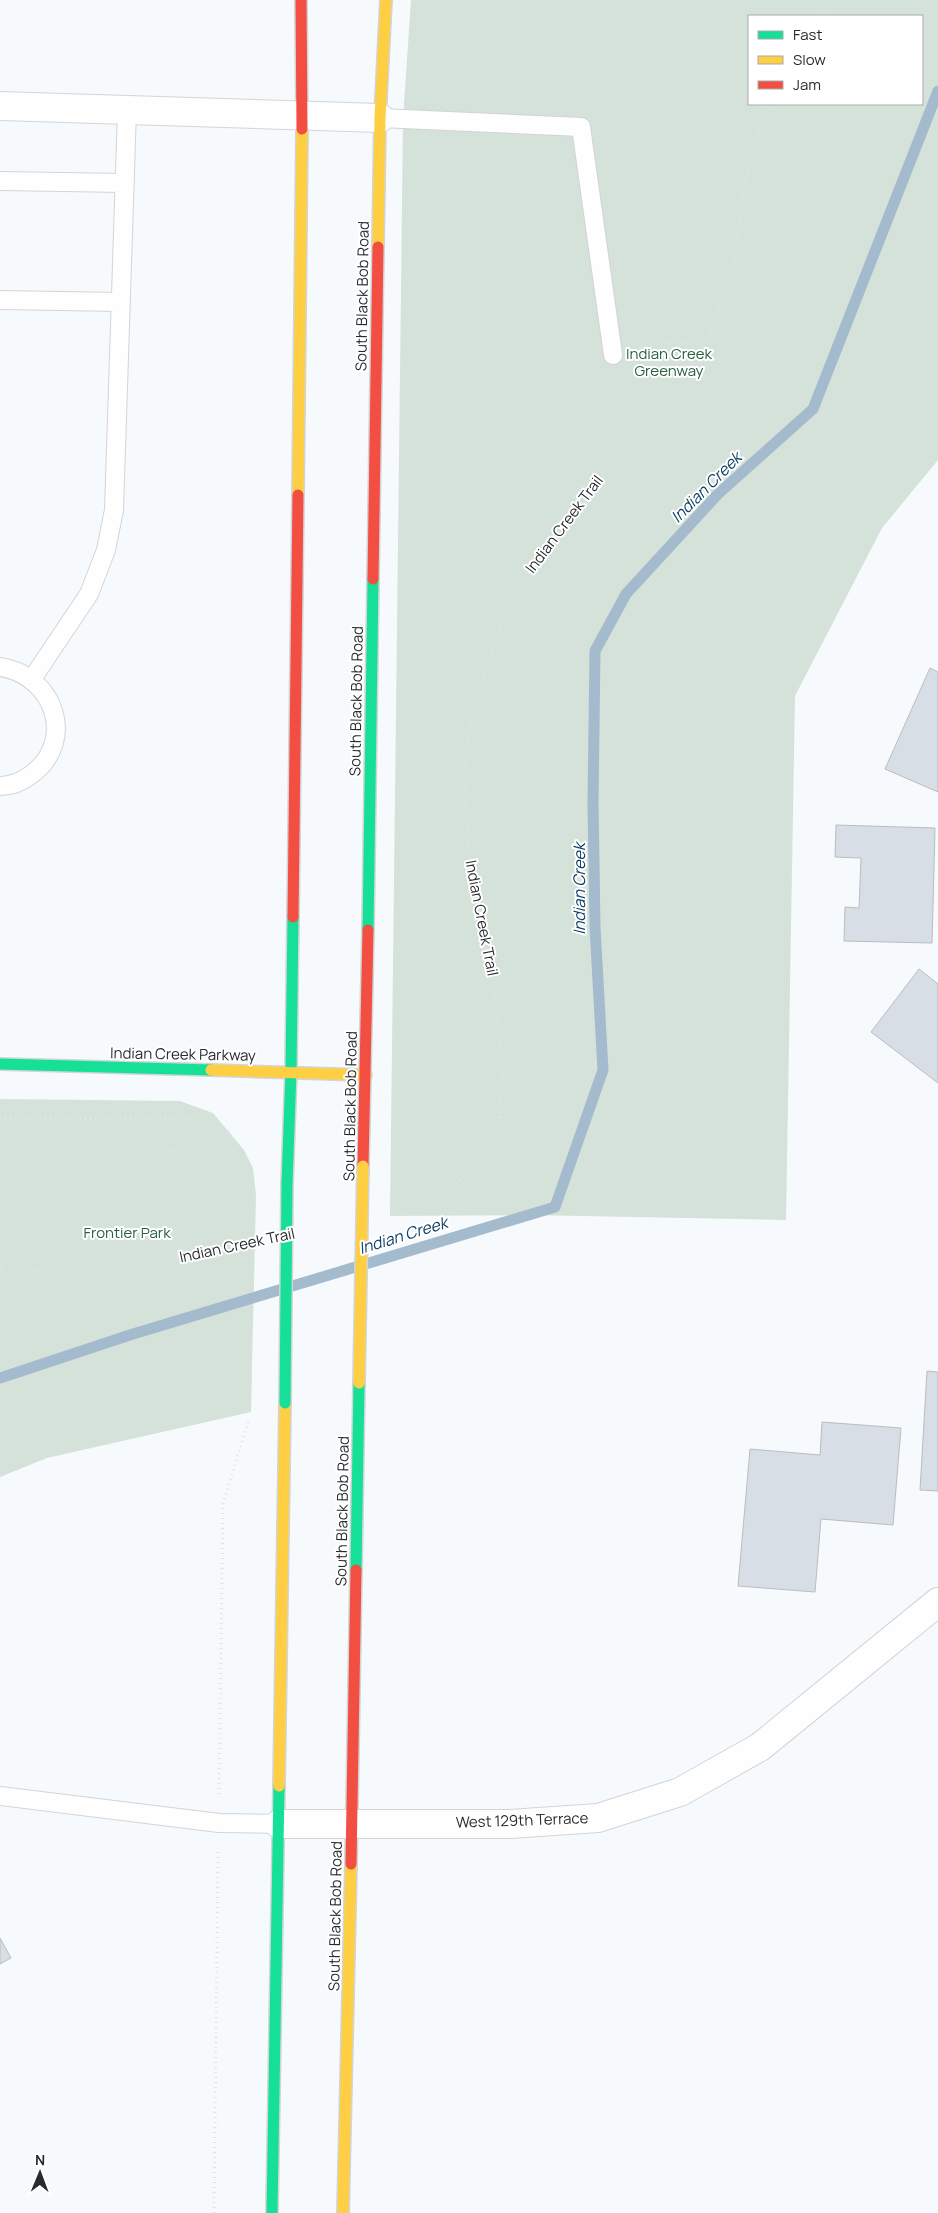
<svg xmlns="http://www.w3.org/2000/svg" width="938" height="2213" font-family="Manrope,sans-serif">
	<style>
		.green { fill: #d5e2da; fill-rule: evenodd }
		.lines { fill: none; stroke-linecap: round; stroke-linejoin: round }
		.stream { stroke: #a4bacd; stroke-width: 11 }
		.building { fill: #d8dee5; stroke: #babdc0 }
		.lane-casing { stroke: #d2d4d7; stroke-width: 20 }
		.street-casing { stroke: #d2d4d7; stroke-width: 30 }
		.fast-casing { stroke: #d2d4d7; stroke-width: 14 }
		.slow-casing { stroke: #d2d4d7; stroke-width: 14 }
		.jam-casing { stroke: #d2d4d7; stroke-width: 14 }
		.path { stroke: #e2e3e4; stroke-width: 3; stroke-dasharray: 1 4; stroke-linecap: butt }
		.lane { stroke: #fefeff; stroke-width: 18 }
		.street { stroke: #fefeff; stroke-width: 28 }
		.fast { stroke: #16e098; stroke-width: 11 }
		.slow { stroke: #ffcf43; stroke-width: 11 }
		.jam { stroke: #f24e42; stroke-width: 11 }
		.fast-bridge-casing { stroke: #d2d4d7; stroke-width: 14; stroke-linecap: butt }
		.slow-bridge-casing { stroke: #d2d4d7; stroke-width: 14; stroke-linecap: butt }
		.fast-bridge { stroke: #16e098; stroke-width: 11 }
		.slow-bridge { stroke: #ffcf43; stroke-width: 11 }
		.labels { text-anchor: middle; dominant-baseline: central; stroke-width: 4; stroke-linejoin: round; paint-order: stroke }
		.street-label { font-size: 15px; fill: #282b2e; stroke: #fff }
		.park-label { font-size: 15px; fill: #2a603d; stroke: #fff }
		.water-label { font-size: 16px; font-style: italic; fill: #0d3f64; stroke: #fff }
	</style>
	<rect width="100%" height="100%" fill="#f7fafd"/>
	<path class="green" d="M411 0H938V460L882 528 795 696 786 1220 529 1215 390 1216 403 119ZM749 16H922V104H749Z
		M0 1099 180 1101 213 1113 244 1150 253 1168 256 1195 251 1412 47 1458 0 1477Z"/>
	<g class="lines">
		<path class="stream" d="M0 1378 133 1334 555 1207 603 1070 595 927 593 803 595 651 626 594 718 494 813 409 938 91"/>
	</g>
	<path class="building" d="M930 668 938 672V792L885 769Z
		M836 825 935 828 932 943 844 941 845 907 859 908 861 858 835 857Z
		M919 969 938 984V1083L871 1032Z
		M927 1371 938 1372V1491L920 1490Z
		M822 1422 901 1428 893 1525 821 1519 815 1592 738 1586 750 1449 820 1455Z
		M0 1938 11 1958 0 1964Z"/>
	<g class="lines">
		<defs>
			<path id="lane" d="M380 118 581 127 613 355
				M0 181 125 183
				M0 300 121 302
				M0 667C54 675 77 740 32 774 23 781 11 786 0 786
				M32 679 89 594 106 550 114 510 127 110
				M0 1796 219 1823 279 1824"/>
			<path id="street" d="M0 106 380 118
				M279 1824H510L598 1818 680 1792 760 1747 938 1602"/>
			<path id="fast" d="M368 930 373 579
				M0 1064 211 1070
				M287 1184 291 1071 293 917
				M356 1570 359 1383
				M272 2213 279 1786"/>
			<path id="slow" d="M378 247 380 118 386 0
				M298 495 302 129
				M211 1070 366 1075
				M279 1786 285 1403
				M343 2213 351 1864"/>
			<path id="jam" d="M301 0 302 129
				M373 579 378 247
				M293 917 298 495
				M363 1166 368 930
				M351 1864 356 1570"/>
		</defs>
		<use href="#lane" class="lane-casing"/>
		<use href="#street" class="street-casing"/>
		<use href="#fast" class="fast-casing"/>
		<use href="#slow" class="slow-casing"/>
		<use href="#jam" class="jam-casing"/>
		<path class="path" d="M821 16 832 0
			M641 348 662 343 707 342
			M0 1118 197 1119 229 1131
			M396 1207 419 1202 460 1181 485 1154 499 1120 502 1071 494 978 470 873 464 772 469 727 487 664 512 598 544 547 594 480 692 383 734 267 742 196 759 128 770 104
			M0 1275 4 1262 18 1242 84 1180 113 1165 142 1156 183 1149 230 1131
			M0 1284 51 1265 146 1264 254 1242
			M219 1794 223 1504 249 1419
			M214 2213 218 1850"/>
		<use href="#lane" class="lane"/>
		<use href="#street" class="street"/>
		<use href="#fast" class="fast"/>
		<use href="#slow" class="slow"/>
		<use href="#jam" class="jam"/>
		<defs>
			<path id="fast-bridge" d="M285 1403 287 1184"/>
			<path id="slow-bridge" d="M359 1383 363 1166"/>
		</defs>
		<use href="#fast-bridge" class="fast-bridge-casing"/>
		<use href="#slow-bridge" class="slow-bridge-casing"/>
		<use href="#fast-bridge" class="fast-bridge"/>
		<use href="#slow-bridge" class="slow-bridge"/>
	</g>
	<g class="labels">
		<g class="street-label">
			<text transform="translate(362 296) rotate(-89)">South Black Bob Road</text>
			<text transform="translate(564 524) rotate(-53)">Indian Creek Trail</text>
			<text transform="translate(356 701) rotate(-89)">South Black Bob Road</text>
			<text transform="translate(482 918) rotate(79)">Indian Creek Trail</text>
			<text transform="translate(183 1054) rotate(1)">Indian Creek Parkway</text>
			<text transform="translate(350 1106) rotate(-89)">South Black Bob Road</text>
			<text transform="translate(237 1245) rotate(-12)">Indian Creek Trail</text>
			<text transform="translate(342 1511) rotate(-89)">South Black Bob Road</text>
			<text transform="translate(522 1820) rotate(-2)">West 129th Terrace</text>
			<text transform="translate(335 1916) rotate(-89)">South Black Bob Road</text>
		</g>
		<g class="park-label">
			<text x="669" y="353">Indian Creek<tspan x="669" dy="17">Greenway</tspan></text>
			<text x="127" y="1232">Frontier Park</text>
		</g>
		<g class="water-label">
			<text transform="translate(706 487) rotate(-45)">Indian Creek</text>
			<text transform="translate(579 889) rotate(-90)">Indian Creek</text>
			<text transform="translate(403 1235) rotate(-17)">Indian Creek</text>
		</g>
	</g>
	<rect x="748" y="15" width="175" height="90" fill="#ffffff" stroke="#a9aaab"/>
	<rect x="758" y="31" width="25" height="8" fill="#16e098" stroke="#a9aaab"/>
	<text x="793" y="40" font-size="15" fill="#282b2e">Fast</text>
	<rect x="758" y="56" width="25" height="8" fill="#ffcf43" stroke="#a9aaab"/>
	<text x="793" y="65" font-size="15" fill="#282b2e">Slow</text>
	<rect x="758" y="81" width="25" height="8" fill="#f24e42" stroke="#a9aaab"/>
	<text x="793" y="90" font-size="15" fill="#282b2e">Jam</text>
	<g transform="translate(40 2173) rotate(1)" stroke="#ffffff" stroke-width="4" paint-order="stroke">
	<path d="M0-4L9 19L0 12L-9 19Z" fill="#282b2e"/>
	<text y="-8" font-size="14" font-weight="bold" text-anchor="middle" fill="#282b2e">N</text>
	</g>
</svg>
